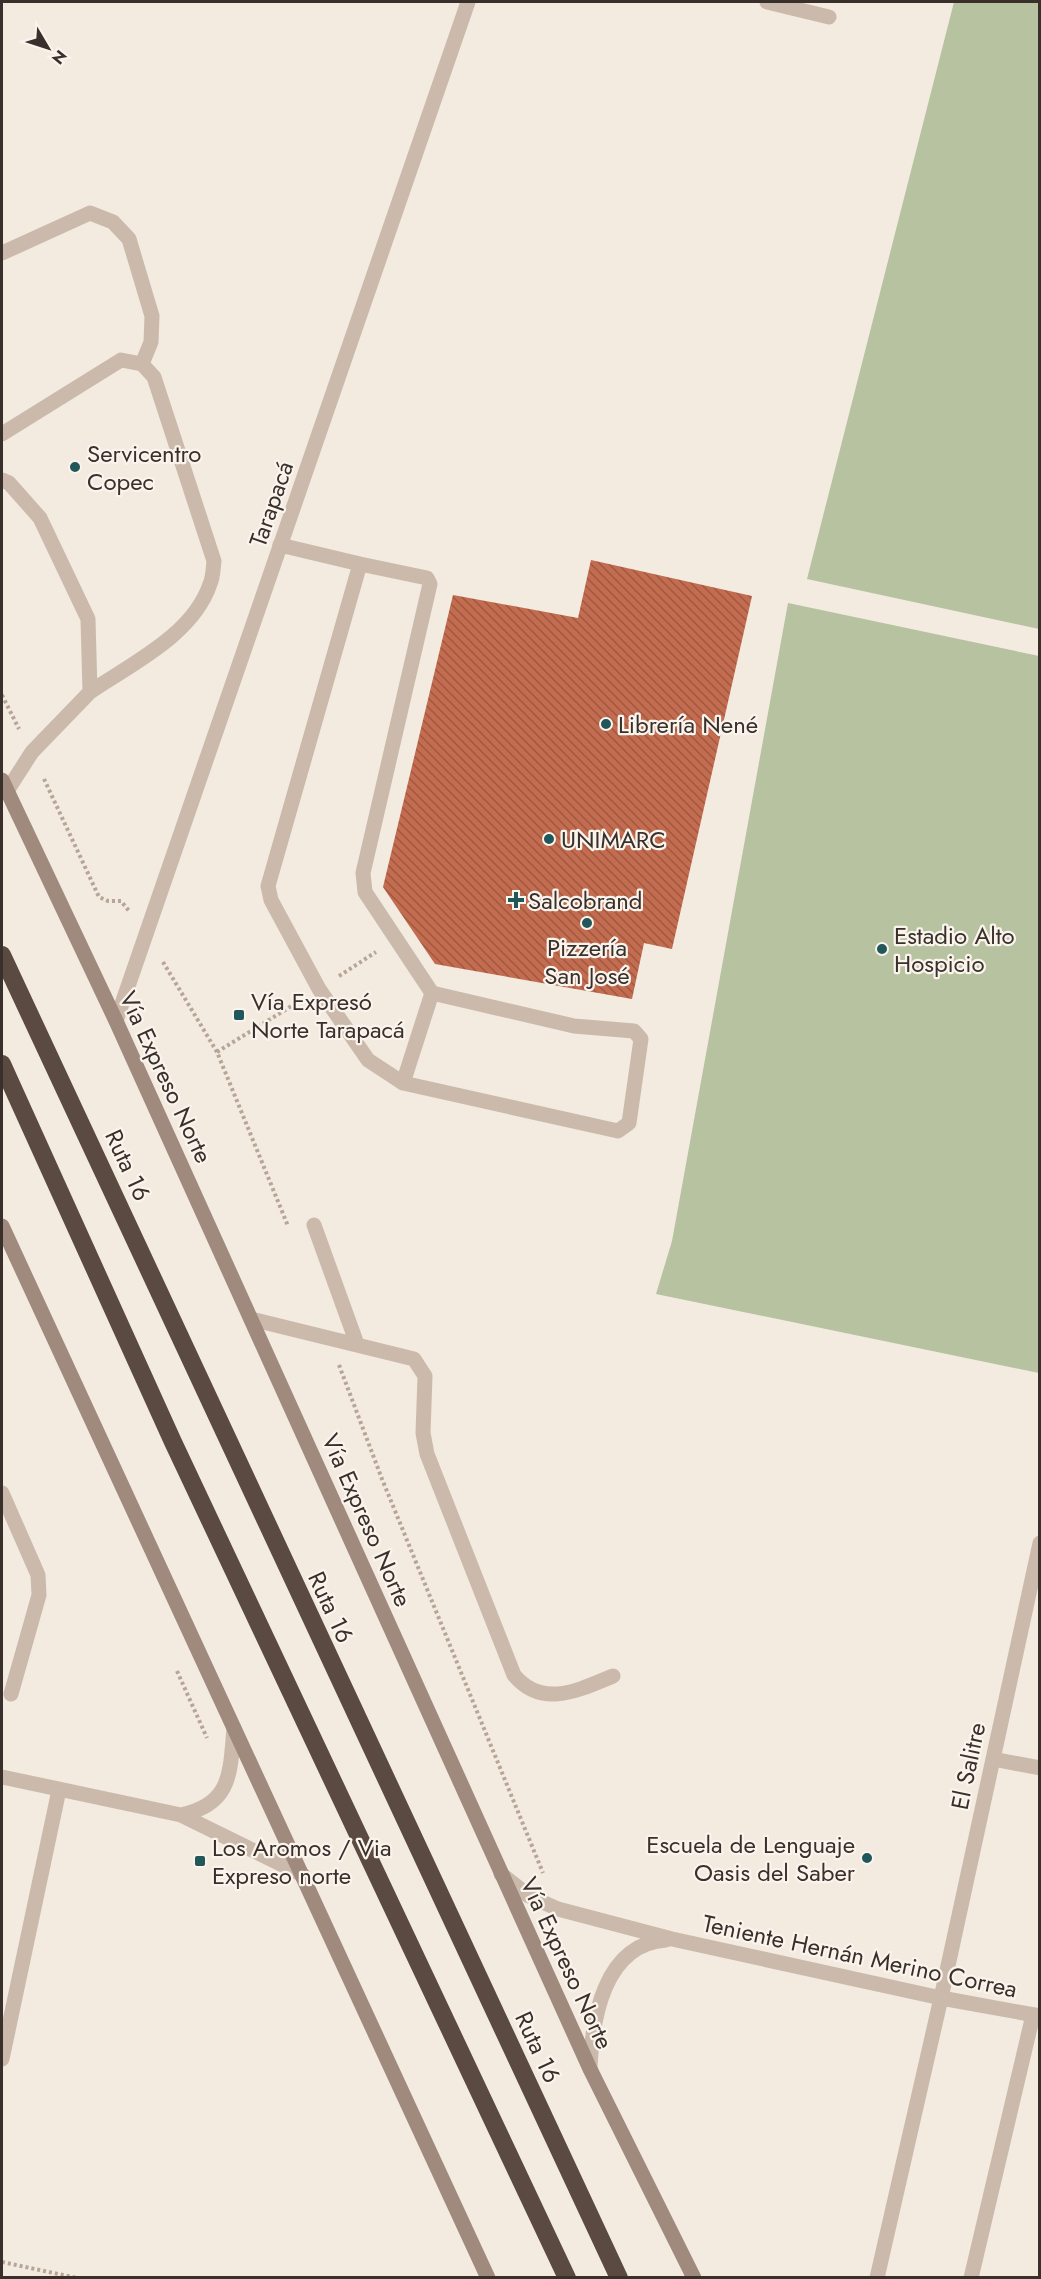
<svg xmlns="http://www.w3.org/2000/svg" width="1041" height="2279" font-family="Jost,sans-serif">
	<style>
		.green { fill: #b6c2a0 }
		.building { fill: url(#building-back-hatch) }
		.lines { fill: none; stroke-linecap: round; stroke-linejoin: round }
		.path { stroke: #b7a596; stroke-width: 4; stroke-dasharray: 3 3; stroke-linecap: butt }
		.service { stroke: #cbbaac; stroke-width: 15 }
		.minor { stroke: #cbbaac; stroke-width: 15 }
		.tertiary { stroke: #cbbaac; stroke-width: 15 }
		.secondary { stroke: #9f8a7d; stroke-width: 15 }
		.motorway { stroke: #5a4a42; stroke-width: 18 }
		.poi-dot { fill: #21565a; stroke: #faf4ed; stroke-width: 2 }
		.labels { text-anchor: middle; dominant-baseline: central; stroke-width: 4.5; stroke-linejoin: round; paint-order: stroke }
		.poi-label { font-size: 24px; fill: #39302b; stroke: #faf4ed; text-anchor: start }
		.street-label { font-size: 24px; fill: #39302b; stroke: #faf4ed }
	</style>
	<defs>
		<pattern id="building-back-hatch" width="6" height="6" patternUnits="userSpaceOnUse" patternTransform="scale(1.5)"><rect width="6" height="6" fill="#c36c4f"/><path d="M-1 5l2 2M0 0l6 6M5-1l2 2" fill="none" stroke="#9f5942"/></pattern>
	</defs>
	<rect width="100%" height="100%" fill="#f3eae0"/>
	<path class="green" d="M954 2H1039V629L807 579Z
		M788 603 1039 656V1373L656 1294 672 1241Z"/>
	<path class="building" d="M591 560 752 596 672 949 644 943 632 999 435 964 383 887 453 595 578 618Z"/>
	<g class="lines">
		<path class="path" d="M2 695 19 729
			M44 779 99 897 108 901H121L129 911
			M163 962 217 1052 288 1226
			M339 976 376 952
			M217 1052 298 1002
			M339 1365 382 1479 543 1873
			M177 1671 207 1738
			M2 2262 77 2278"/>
		<path class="service" d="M767 2 829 17
			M2 253 90 213 113 222 129 239 152 316 151 342 142 364
			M2 434 121 360 142 364 154 377 214 561C213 569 213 578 210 584 193 635 131 664 90 692
			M2 480 9 483 40 518 88 619 90 692 32 752 7 791
			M280 545 360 564
			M360 564 427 578 430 584 363 873 365 892 432 993 574 1026 634 1031 641 1039 629 1123 618 1131 403 1083 368 1060 319 989 271 900 268 886Z
			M403 1083 432 993
			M314 1225 357 1344
			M251 1319 414 1359 425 1376 423 1433 427 1454 514 1675C542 1709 579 1690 613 1676
			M2 1493 38 1575 39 1595 11 1694
			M877 2278 941 1998"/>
		<path class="minor" d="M116 1021 468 2
			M993 1759 1040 1768
			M2 1777 181 1815 303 1875
			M181 1815C232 1804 230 1773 234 1728
			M941 1998 1040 1543
			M2 2059 59 1790
			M971 2278 1033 2015"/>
		<path class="tertiary" d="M501 1874 529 1896 558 1909 672 1939 941 1998 1040 2016
			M590 2069C592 2019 604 1944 666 1940"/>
		<path class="secondary" d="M2 780 116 1021 590 2069 694 2278
			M2 1226 488 2278"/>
		<path class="motorway" d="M2 955 619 2278
			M2 1064 173 1442 567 2278"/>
	</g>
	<g class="poi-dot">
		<circle cx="75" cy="467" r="6"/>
		<circle cx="606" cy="724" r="6"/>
		<circle cx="549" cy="839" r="6"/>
		<path d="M513 891h6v6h6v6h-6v6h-6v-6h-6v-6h6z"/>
		<circle cx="587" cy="923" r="6"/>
		<circle cx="882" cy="949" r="6"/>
		<rect x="233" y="1009" width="12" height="12" rx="3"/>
		<circle cx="867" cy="1858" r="6"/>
		<rect x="194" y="1855" width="12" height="12" rx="3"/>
	</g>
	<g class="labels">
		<g class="poi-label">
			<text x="87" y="453">Servicentro<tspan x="87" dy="28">Copec</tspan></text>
			<text x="618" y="724">Librería Nené</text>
			<text x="561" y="839">UNIMARC</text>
			<text x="528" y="900">Salcobrand</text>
			<text x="894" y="935">Estadio Alto<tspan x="894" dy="28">Hospicio</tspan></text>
			<text x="587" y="947" text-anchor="middle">Pizzería<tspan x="587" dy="28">San José</tspan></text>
			<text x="251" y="1001">Vía Expresó<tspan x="251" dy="28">Norte Tarapacá</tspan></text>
			<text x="855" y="1844" text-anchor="end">Escuela de Lenguaje<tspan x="855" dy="28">Oasis del Saber</tspan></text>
			<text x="212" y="1847">Los Aromos / Via<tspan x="212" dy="28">Expreso norte</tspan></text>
		</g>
		<g class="street-label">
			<text transform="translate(271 504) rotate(-71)">Tarapacá</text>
			<text transform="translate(166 1077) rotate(65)">Vía Expreso Norte</text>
			<text transform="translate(128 1165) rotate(65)">Ruta 16</text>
			<text transform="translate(367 1520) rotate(66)">Vía Expreso Norte</text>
			<text transform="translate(331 1607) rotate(65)">Ruta 16</text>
			<text transform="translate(968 1766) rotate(-78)">El Salitre</text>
			<text transform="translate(860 1956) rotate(12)">Teniente Hernán Merino Correa</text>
			<text transform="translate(567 1963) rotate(65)">Vía Expreso Norte</text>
			<text transform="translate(538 2047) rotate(65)">Ruta 16</text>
		</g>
	</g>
	<rect width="1041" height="2279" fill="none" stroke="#39302b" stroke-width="6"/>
	<g transform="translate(48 48) rotate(129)" stroke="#faf4ed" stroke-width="4.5" paint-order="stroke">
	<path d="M0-4.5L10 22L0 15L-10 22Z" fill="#39302b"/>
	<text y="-9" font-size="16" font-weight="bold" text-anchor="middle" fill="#39302b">N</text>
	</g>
</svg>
